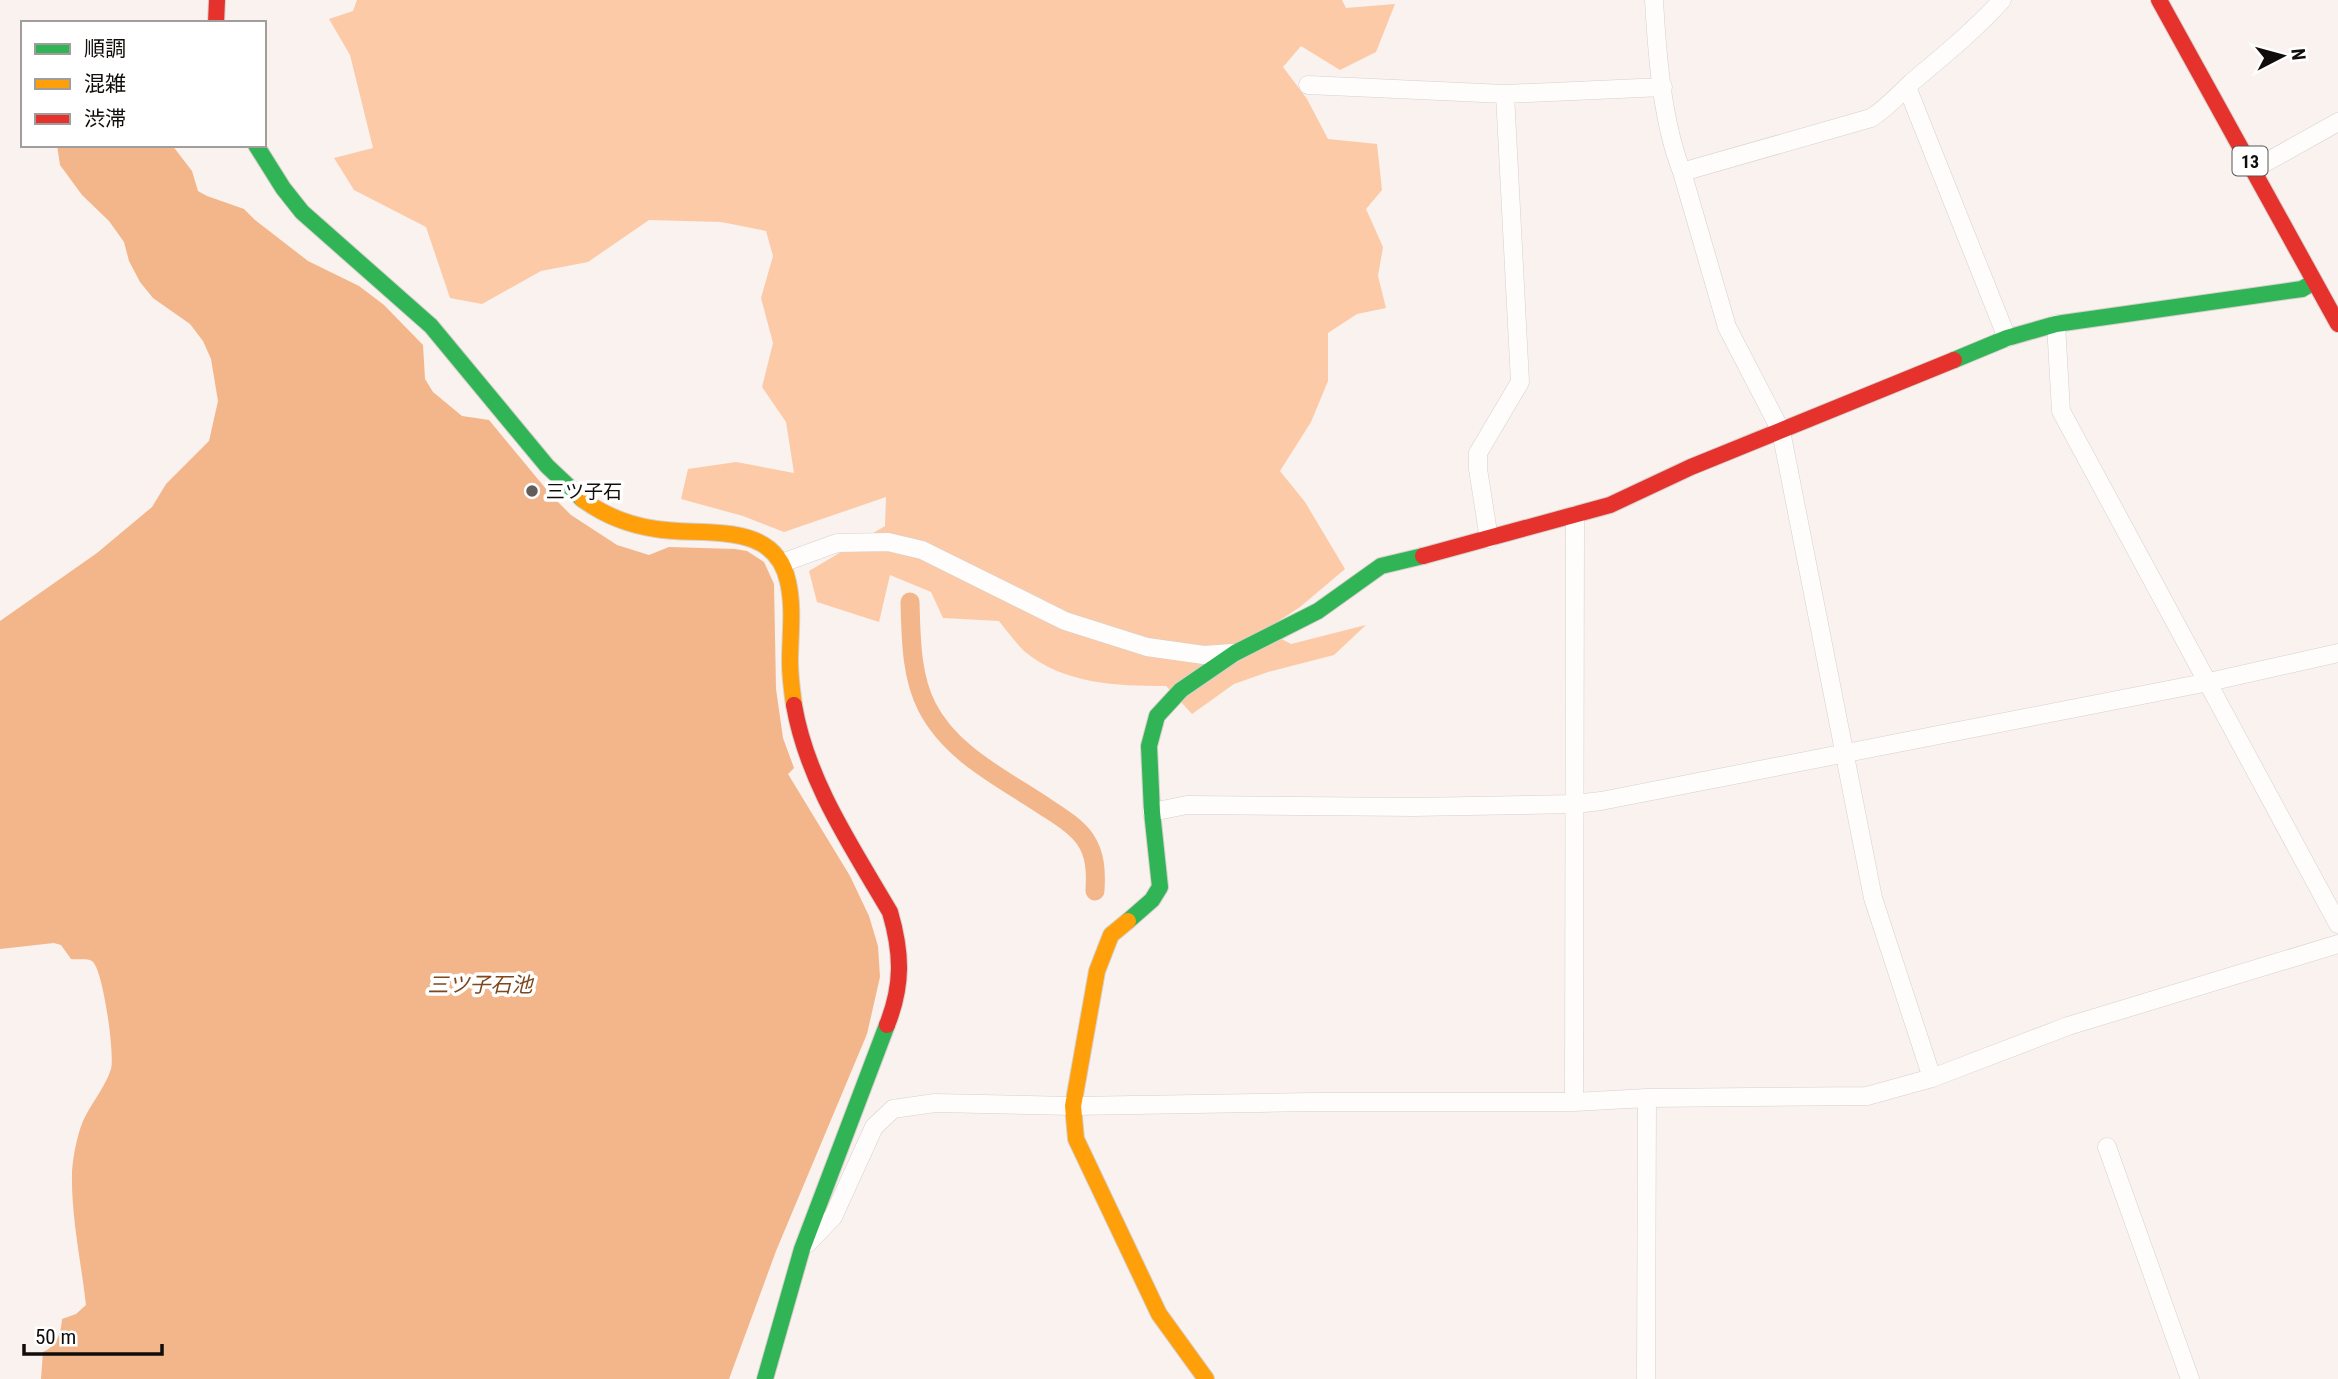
<svg xmlns="http://www.w3.org/2000/svg" width="2338" height="1379" font-family="'Roboto Condensed','Noto Sans JP',sans-serif">
	<style>
		.forest { fill: #fccaa7 }
		.water { fill: #f3b58a }
		.lines { fill: none; stroke-linecap: round; stroke-linejoin: round }
		.canal { stroke: #f3b58a; stroke-width: 19 }
		.street-casing { stroke: #d6d0cd; stroke-width: 19 }
		.fast-casing { stroke: #d6d0cd; stroke-width: 18 }
		.slow-casing { stroke: #d6d0cd; stroke-width: 18 }
		.jam-casing { stroke: #d6d0cd; stroke-width: 18 }
		.street { stroke: #fefdfc; stroke-width: 18 }
		.fast { stroke: #30b455; stroke-width: 16 }
		.slow { stroke: #ff9f0a; stroke-width: 16 }
		.jam { stroke: #e5322d; stroke-width: 16 }
		.poi-dot { fill: #625d5a; stroke: #fff; stroke-width: 2.5 }
		.labels { text-anchor: middle; dominant-baseline: central; stroke-width: 7; stroke-linejoin: round; paint-order: stroke }
		.shield { fill: #fff; stroke: #585654; stroke-width: 2 }
		.shield-label { font-size: 18px; font-weight: bold; fill: #110d0a }
		.poi-label { font-size: 19px; fill: #110d0a; stroke: #fff; text-anchor: start }
		.water-label { font-size: 21px; font-style: italic; fill: #7e471c; stroke: #fff }
	</style>
	<rect width="100%" height="100%" fill="#f9f2ee"/>
	<path class="forest" d="M357 0H1342L1346 8 1395 4 1376 52 1340 70 1301 46 1283 67 1307 99 1328 139 1377 144 1382 190 1366 209 1383 247 1378 276 1386 308 1357 314 1328 333V381L1311 422 1280 471 1305 502 1345 569 1300 607 1265 630 1291 644 1366 625 1334 655 1268 672 1234 684 1192 714 1166 686C1117 686 1063 684 1024 651 1015 642 1007 631 999 621L943 618 931 592 890 575 879 622 817 602 809 571 885 526 886 497 784 532 743 516 681 499 688 469 736 462 794 473 786 422 762 387 773 343 761 298 773 256 766 231 721 222 649 220 588 262 541 271 482 304 450 298 426 227 354 190 334 158 373 148 350 55 329 19 353 11Z"/>
	<path class="water" d="M57 145H172L192 171 198 191 207 196 244 209 255 220 308 261 359 286 384 305 423 345 425 379 433 392 462 416 489 420 551 495 571 515 617 545 649 555 669 547 735 549 747 551 764 562 774 584 776 689 783 738 794 768 788 774 850 876 869 916 878 946 880 977 867 1034 776 1251 729 1379H41L43 1352C57 1346 61 1333 62 1319L76 1314 86 1305C81 1261 71 1216 72 1172 73 1156 77 1136 83 1121 91 1103 105 1088 111 1069 115 1055 103 968 92 961 87 958 77 960 71 959L61 945 54 943 0 949V621L97 553 152 507 166 484 209 441 218 401 211 359 203 341 190 324 153 298 140 282 129 261 124 242 109 221 82 195 60 165Z"/>
	<g class="lines">
		<path class="canal" d="M910 602C911 637 911 676 927 707 951 754 1002 778 1044 806 1059 816 1075 825 1085 839 1096 855 1096 873 1095 891"/>
		<defs>
			<path id="street" d="M1654 0C1657 53 1662 122 1682 172L1727 327 1781 431 1873 898 1932 1078
				M1308 85 1505 94 1663 87
				M1907 87 2007 338
				M2254 169 2338 122
				M1682 172 1871 118C1887 108 1898 95 1912 82 1943 56 1975 30 2002 0
				M2056 324 2061 411 2338 924
				M1489 539 1478 469V453L1520 382 1505 94
				M782 563 837 543 888 542 922 550 1065 621 1147 647 1204 655 1232 653
				M1152 812 1187 805 1413 807 1575 804 1601 801 2209 682 2338 653
				M1574 1102 1575 515
				M2107 1147 2190 1379
				M808 1243 833 1217 874 1127 893 1109 935 1103 1073 1106 1313 1102H1574L1647 1098 1867 1096 1932 1078 2068 1026 2338 944
				M1646 1379 1647 1098"/>
			<path id="fast" d="M256 145 283 188 302 212 431 326 547 466 582 499
				M1954 360 2007 338 2056 324 2302 289 2314 282
				M1128 921 1152 900 1160 887 1152 812 1149 746 1157 716 1181 690 1235 653 1318 611 1381 566 1423 556
				M765 1379 802 1249 887 1025"/>
			<path id="slow" d="M582 499C605 516 628 525 656 529 704 537 775 519 788 582 794 608 790 635 790 662 790 677 792 691 794 705
				M1128 921 1111 935 1097 971 1073 1106 1076 1139 1159 1314 1206 1379"/>
			<path id="jam" d="M2159 0 2338 324
				M216 23 217 0
				M1423 556 1610 505 1691 467 1954 360
				M794 705C807 781 852 847 890 912 902 953 903 985 887 1025"/>
		</defs>
		<use href="#street" class="street-casing"/>
		<use href="#fast" class="fast-casing"/>
		<use href="#slow" class="slow-casing"/>
		<use href="#jam" class="jam-casing"/>
		<use href="#street" class="street"/>
		<use href="#fast" class="fast"/>
		<use href="#slow" class="slow"/>
		<use href="#jam" class="jam"/>
	</g>
	<circle class="poi-dot" cx="532" cy="491" r="7"/>
	<g class="labels">
		<rect class="shield" x="2232.5" y="146.5" width="35" height="29" rx="5"/>
		<g class="shield-label">
			<text x="2250" y="161">13</text>
		</g>
		<g class="poi-label">
			<text x="546" y="491">三ツ子石</text>
		</g>
		<g class="water-label">
			<text x="480" y="985">三ツ子石池</text>
		</g>
	</g>
	<rect x="21" y="21" width="245" height="126" fill="#ffffff" stroke="#a09e9d" stroke-width="2"/>
	<rect x="35" y="44" width="35" height="10" fill="#30b455" stroke="#a09e9d" stroke-width="2"/>
	<text x="84" y="56" font-size="21" fill="#110d0a">順調</text>
	<rect x="35" y="79" width="35" height="10" fill="#ff9f0a" stroke="#a09e9d" stroke-width="2"/>
	<text x="84" y="91" font-size="21" fill="#110d0a">混雑</text>
	<rect x="35" y="114" width="35" height="10" fill="#e5322d" stroke="#a09e9d" stroke-width="2"/>
	<text x="84" y="126" font-size="21" fill="#110d0a">渋滞</text>
	<g transform="translate(2282 56) rotate(84)" stroke="#ffffff" stroke-width="5" paint-order="stroke">
	<path d="M0-5L12 26L0 18L-12 26Z" fill="#110d0a"/>
	<text y="-10" font-size="19" font-weight="bold" text-anchor="middle" fill="#110d0a">N</text>
	</g>
	<path d="M24 1344v10h138v-10" fill="none" stroke="#110d0a" stroke-width="3.5"/>
	<text x="35" y="1344" font-size="21" fill="#110d0a" stroke="#ffffff" stroke-width="5" paint-order="stroke">50 m</text>
</svg>
